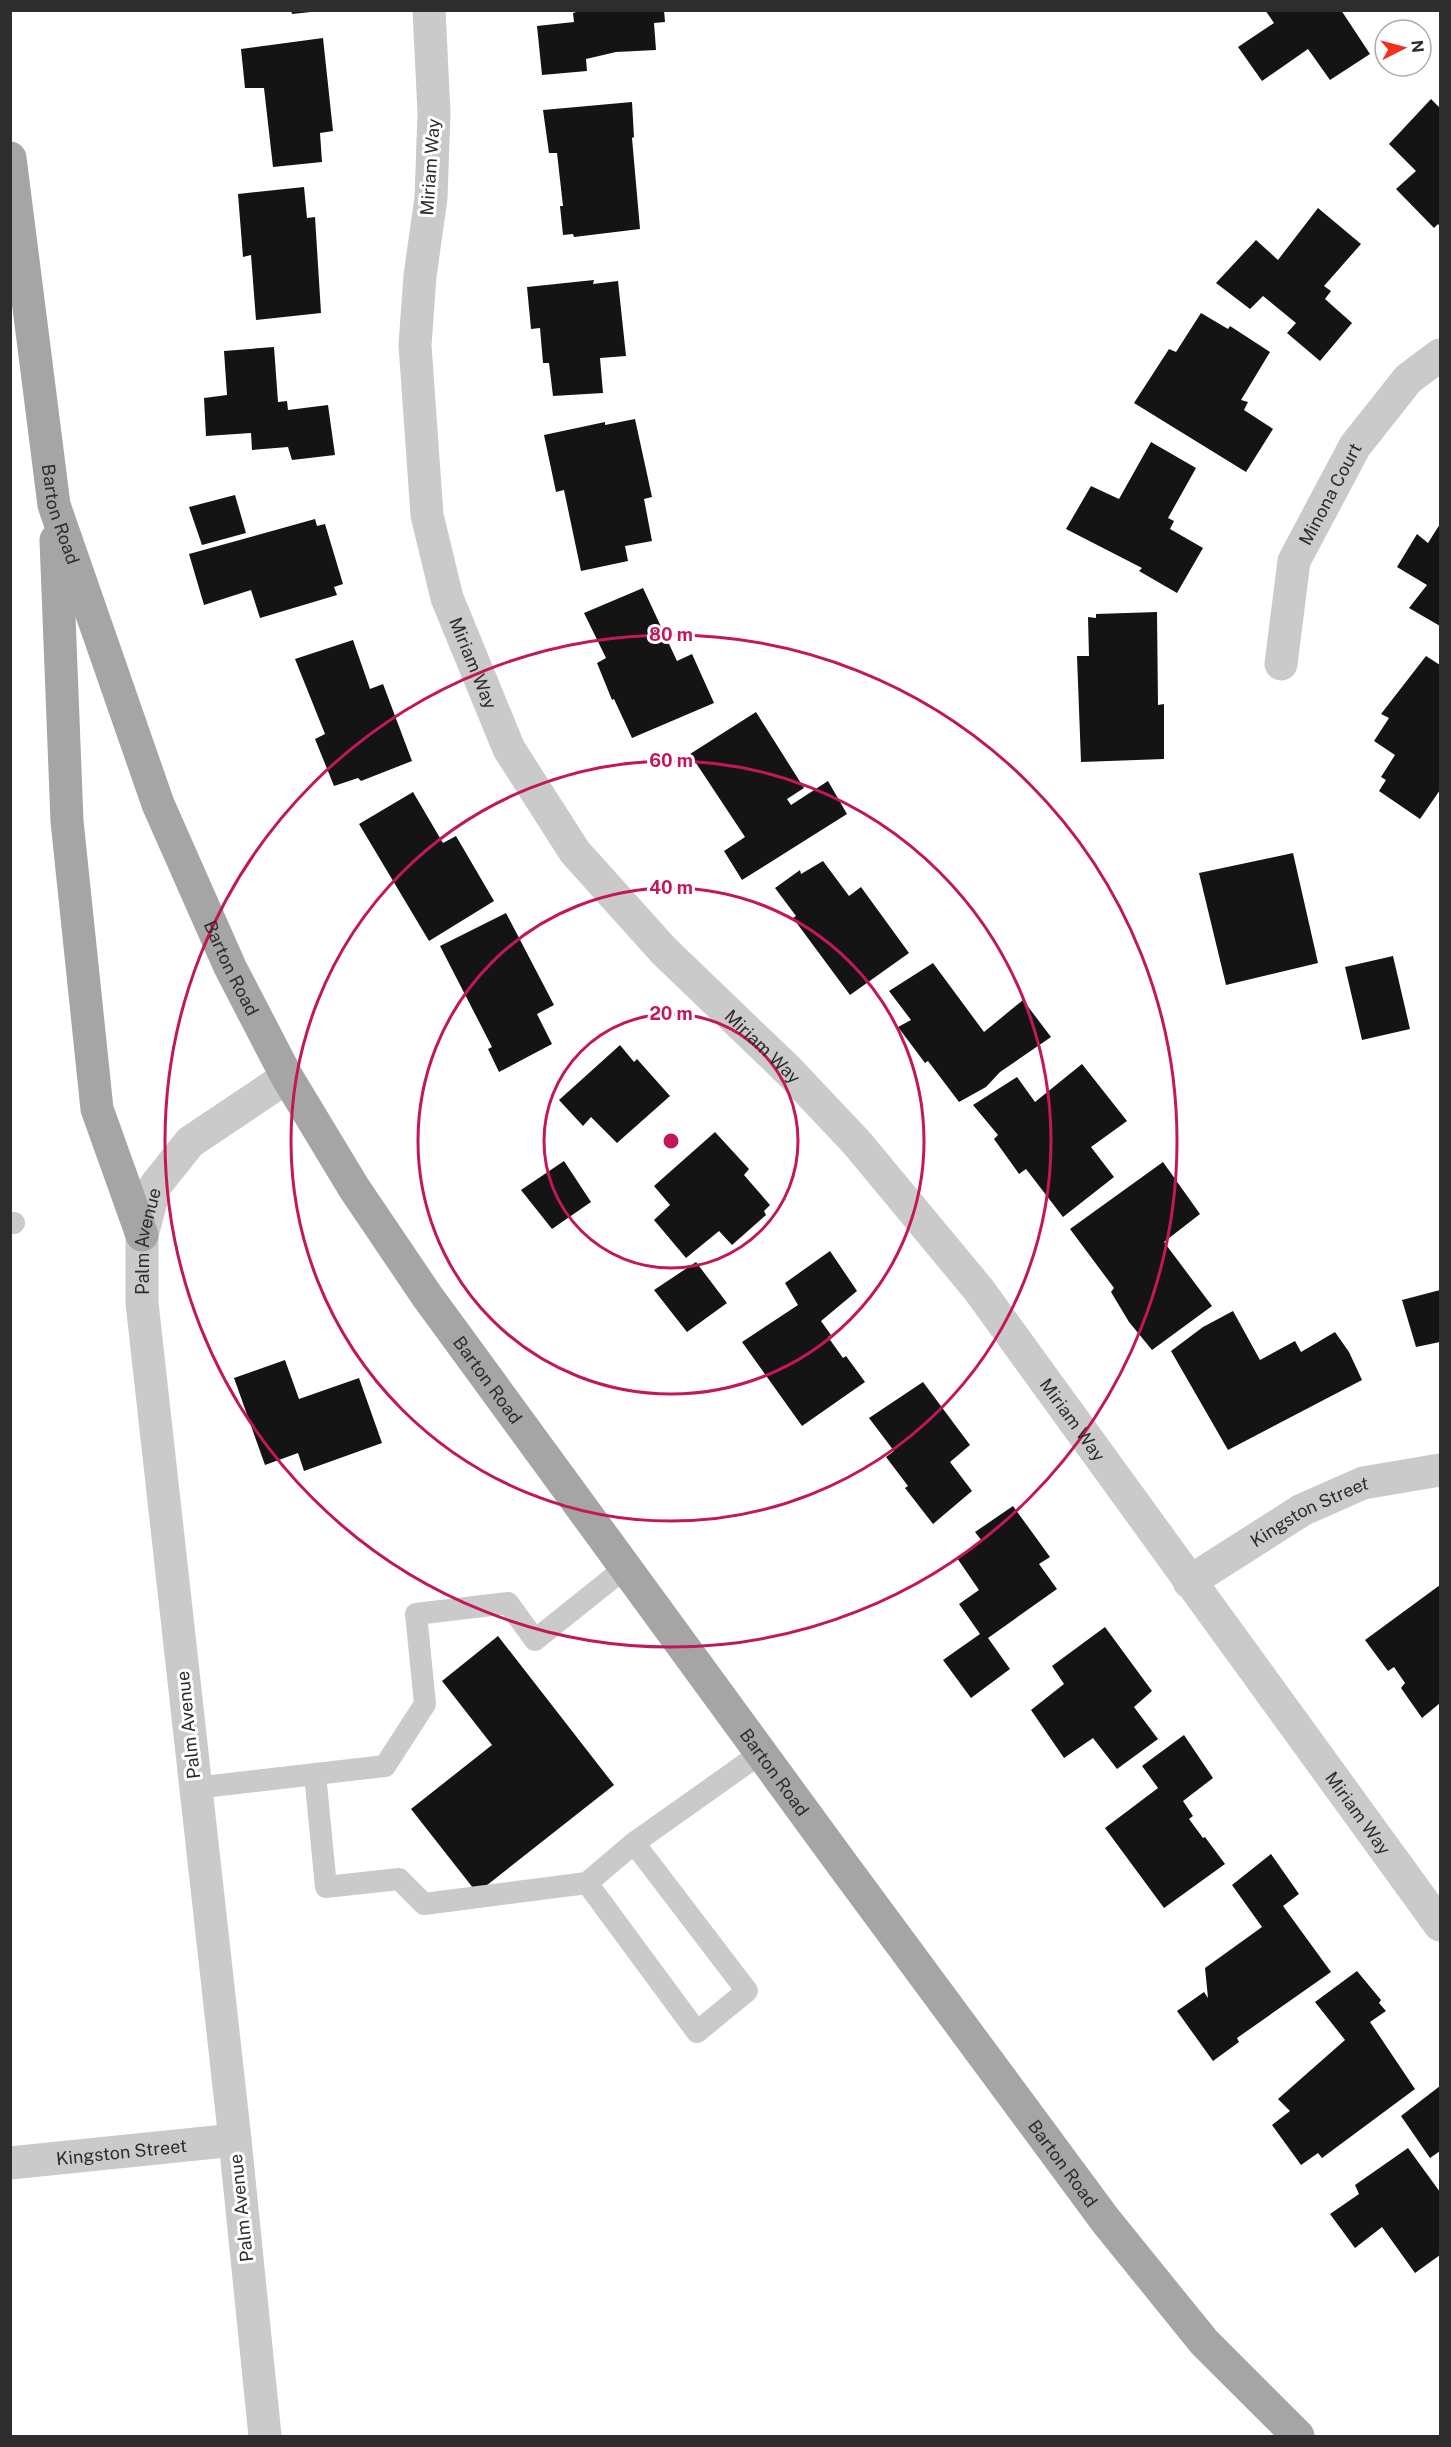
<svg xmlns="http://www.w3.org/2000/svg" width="1451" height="2447" font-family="'Public Sans',sans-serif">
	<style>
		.building { fill: #141414 }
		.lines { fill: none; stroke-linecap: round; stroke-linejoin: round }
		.lane { stroke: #cacaca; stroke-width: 22 }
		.street { stroke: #cacaca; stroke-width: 33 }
		.primary { stroke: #a5a5a5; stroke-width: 33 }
		.ring { fill: none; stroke: #c2185b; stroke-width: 3 }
		.labels { text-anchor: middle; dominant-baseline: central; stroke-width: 6; stroke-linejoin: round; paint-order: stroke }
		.street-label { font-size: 18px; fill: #2d2d2d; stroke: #fff }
		.centre { fill: #c2185b; stroke: #fff; stroke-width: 3 }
		.ring-label { font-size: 18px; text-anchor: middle; font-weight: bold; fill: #c2185b; stroke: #fff; stroke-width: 6; stroke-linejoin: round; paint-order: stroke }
	</style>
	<rect width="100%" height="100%" fill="#fff"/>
	<path class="building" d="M291 10H311V12L292 14Z
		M583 10H664L665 22 654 23 656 50 616 52 586 59 587 71 542 75 537 26 574 22 573 13Z
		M1265 10H1341L1370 54 1330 80 1308 49 1262 81 1238 47 1274 23Z
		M323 38 333 131 320 133 322 162 273 167 264 88H245L241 49Z
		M1431 99 1440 108V227L1438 224 1434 228 1396 189 1416 171 1389 144Z
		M632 102 634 137 632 138 640 229 574 237 573 234 563 235 560 206H563L557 153H549L543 110Z
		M304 187 307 218 315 217 321 313 256 320 251 255 243 257 238 194Z
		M1318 208 1361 244 1324 286 1331 291 1325 299 1352 323 1320 361 1287 333 1296 323 1263 296 1250 309 1216 283 1256 240 1278 260Z
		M594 280 593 284 618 281 626 356 600 358 603 393 553 396 549 363H543L540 328 531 329 527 287Z
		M1201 313 1228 329 1230 326 1270 352 1241 400 1248 402 1244 410 1273 429 1246 472 1134 403 1169 349 1176 352Z
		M274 347 278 402 287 401 288 410 328 405 335 455 292 460 288 447 252 450 251 433 206 436 204 398 227 395 224 351Z
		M635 419 652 497 644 499 652 541 625 546 628 561 581 571 564 490 556 492 544 435 605 422V425Z
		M1151 442 1196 468 1168 518 1174 521 1170 529 1203 548 1177 593 1139 571 1142 568 1066 529 1091 486 1119 499Z
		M235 495 246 533 202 545 189 507Z
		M315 519 317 526 325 524 343 584 334 587 337 595 260 618 251 590 204 605 189 554Z
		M1440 524V626L1409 608 1427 585 1397 567 1417 534 1428 543Z
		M643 588 677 661 692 654 714 703 632 738 614 699 612 700 597 663 606 658 584 613Z
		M1157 612 1158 705 1164 704V759L1081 762 1077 656H1089L1088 617 1096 618V614Z
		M353 640 370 689 383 684 412 761 361 781 358 778 334 786 315 739 325 734 295 659Z
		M1426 656 1440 665V790L1420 819 1379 791 1386 780 1381 777 1395 755 1374 741 1389 718 1381 714Z
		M756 712 804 788 787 799 791 805 828 781 847 814 742 880 724 851 745 837 690 754Z
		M413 792 443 843 456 836 494 901 429 941 359 824Z
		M1293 853 1318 963 1226 985 1199 873Z
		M823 861 849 896 861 887 909 953 850 995 793 918 796 916 775 888 800 870 801 874Z
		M506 913 554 1005 537 1014 552 1044 499 1072 488 1049 492 1047 440 946Z
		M1393 956 1410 1029 1362 1040 1345 967Z
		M933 963 984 1032 1023 1000 1051 1037 1000 1072 986 1087 959 1102 928 1061 925 1063 898 1027 911 1020 889 991Z
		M620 1045 634 1062 637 1059 670 1096 617 1143 591 1117 583 1126 559 1100Z
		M1082 1064 1127 1121 1091 1147 1114 1177 1063 1217 1026 1169 1019 1174 994 1139 998 1135 973 1105 1017 1077 1035 1102Z
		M715 1132 749 1169 744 1175 770 1205 764 1211 766 1215 732 1245 719 1231 686 1258 654 1220 670 1205 654 1186Z
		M564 1161 591 1202 552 1229 521 1190Z
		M1163 1162 1200 1214 1164 1242 1212 1306 1152 1350 1129 1322 1111 1292 1114 1288 1070 1229Z
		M830 1251 857 1291 821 1321 831 1335 828 1337 843 1358 846 1356 865 1382 802 1426 742 1342 798 1305 785 1283Z
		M696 1262 727 1303 687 1332 654 1290Z
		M1440 1290V1342L1416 1347 1402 1300Z
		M1233 1311 1260 1360 1295 1341 1301 1352 1335 1332 1349 1352 1362 1380 1228 1450 1171 1351 1203 1327Z
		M285 1360 299 1399 359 1378 382 1443 304 1471 298 1453 265 1465 234 1378Z
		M923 1382 970 1445 950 1462 972 1491 933 1524 905 1488 908 1486 886 1457 894 1451 869 1418Z
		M1013 1506 1050 1557 1039 1564 1057 1589 988 1638 1010 1669 971 1698 943 1660 980 1634 959 1604 979 1590 957 1558 982 1541 975 1532Z
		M1440 1585V1703L1422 1718 1401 1688 1405 1683 1394 1667 1388 1671 1365 1640Z
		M1105 1627 1152 1691 1134 1707 1158 1739 1117 1769 1093 1738 1064 1758 1031 1710 1064 1684 1052 1666Z
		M498 1636 614 1785 477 1893 411 1809 492 1745 442 1681Z
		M1184 1735 1213 1778 1183 1801 1193 1816 1189 1819 1203 1838 1205 1837 1225 1864 1164 1908 1105 1828 1158 1788 1142 1766Z
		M1271 1854 1299 1894 1283 1906 1331 1972 1237 2038 1239 2042 1213 2061 1177 2011 1204 1992 1208 1998 1205 1968 1262 1927 1232 1885Z
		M1357 1971 1381 2000 1379 2003 1386 2011 1370 2022 1415 2089 1322 2158 1318 2153 1301 2165 1272 2125 1290 2111 1278 2099 1345 2040 1315 2002Z
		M1440 2086V2151L1430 2158 1401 2116Z
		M1408 2148 1440 2192V2255L1415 2273 1382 2227 1355 2248 1330 2214 1359 2194 1355 2185Z"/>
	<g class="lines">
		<path class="lane" d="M10 1223H14
			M315 1774 326 1887 399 1879 424 1904 587 1883
			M195 1788 385 1766 425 1704 416 1614 508 1603 535 1640 625 1568
			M634 1843 747 1991 697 2032 587 1883 634 1843 761 1753"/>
		<g class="street">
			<path id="s1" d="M429 10 434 113 431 198 420 276 415 345 427 515 447 598 509 749 575 852 664 951 789 1071 857 1143 979 1290 1440 1925"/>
			<path id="s2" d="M1281 664 1294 561 1355 446 1408 379 1440 355"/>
			<path id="s3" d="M1189 1582 1302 1510 1363 1483 1440 1470"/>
			<path id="s4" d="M10 2163 235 2140"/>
			<path id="s5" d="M265 2436 235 2140 142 1303V1235L155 1186 190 1142 287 1077"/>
		</g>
		<g class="primary">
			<path id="s6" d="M10 158 54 505 158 804 230 967 287 1077 354 1188 427 1296 845 1868 1106 2221 1204 2342 1298 2436"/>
			<path d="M56 540 67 821 97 1109 142 1235"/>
		</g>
	</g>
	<g class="ring">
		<circle cx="671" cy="1141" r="127"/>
		<circle cx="671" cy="1141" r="253"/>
		<circle cx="671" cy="1141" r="380"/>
		<circle cx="671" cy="1141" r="506"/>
	</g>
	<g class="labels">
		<g class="street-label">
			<text transform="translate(430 167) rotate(-86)">Miriam Way</text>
			<text stroke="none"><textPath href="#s2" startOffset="180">Minona Court</textPath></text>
			<text stroke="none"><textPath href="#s6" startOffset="360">Barton Road</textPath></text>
			<text stroke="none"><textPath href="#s1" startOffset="662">Miriam Way</textPath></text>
			<text stroke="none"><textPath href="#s6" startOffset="846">Barton Road</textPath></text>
			<text stroke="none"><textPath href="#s1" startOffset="1148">Miriam Way</textPath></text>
			<text stroke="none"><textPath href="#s5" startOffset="1202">Palm Avenue</textPath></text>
			<text stroke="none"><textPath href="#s6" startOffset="1332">Barton Road</textPath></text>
			<text stroke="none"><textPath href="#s1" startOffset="1634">Miriam Way</textPath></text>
			<text stroke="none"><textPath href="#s3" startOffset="140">Kingston Street</textPath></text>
			<text transform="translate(188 1725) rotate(-96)">Palm Avenue</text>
			<text stroke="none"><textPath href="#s6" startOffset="1818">Barton Road</textPath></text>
			<text stroke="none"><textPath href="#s1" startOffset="2120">Miriam Way</textPath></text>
			<text stroke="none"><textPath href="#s4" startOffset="112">Kingston Street</textPath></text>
			<text stroke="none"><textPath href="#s6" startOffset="2304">Barton Road</textPath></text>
			<text transform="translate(241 2208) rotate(-96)">Palm Avenue</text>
		</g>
	</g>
	<circle cx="671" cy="1141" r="9" class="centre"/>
	<g class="ring-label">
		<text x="671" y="641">80 m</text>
		<text x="671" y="767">60 m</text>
		<text x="671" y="894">40 m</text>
		<text x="671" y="1020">20 m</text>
	</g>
	<rect width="1451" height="2447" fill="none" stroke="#2d2d2d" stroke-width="24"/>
	<g transform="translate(1403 48) rotate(84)"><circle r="28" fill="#ffffff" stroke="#ababab" stroke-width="1.5"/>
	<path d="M0-4.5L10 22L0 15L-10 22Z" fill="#f32f20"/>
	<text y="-9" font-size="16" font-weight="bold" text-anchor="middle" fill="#2d2d2d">N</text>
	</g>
</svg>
